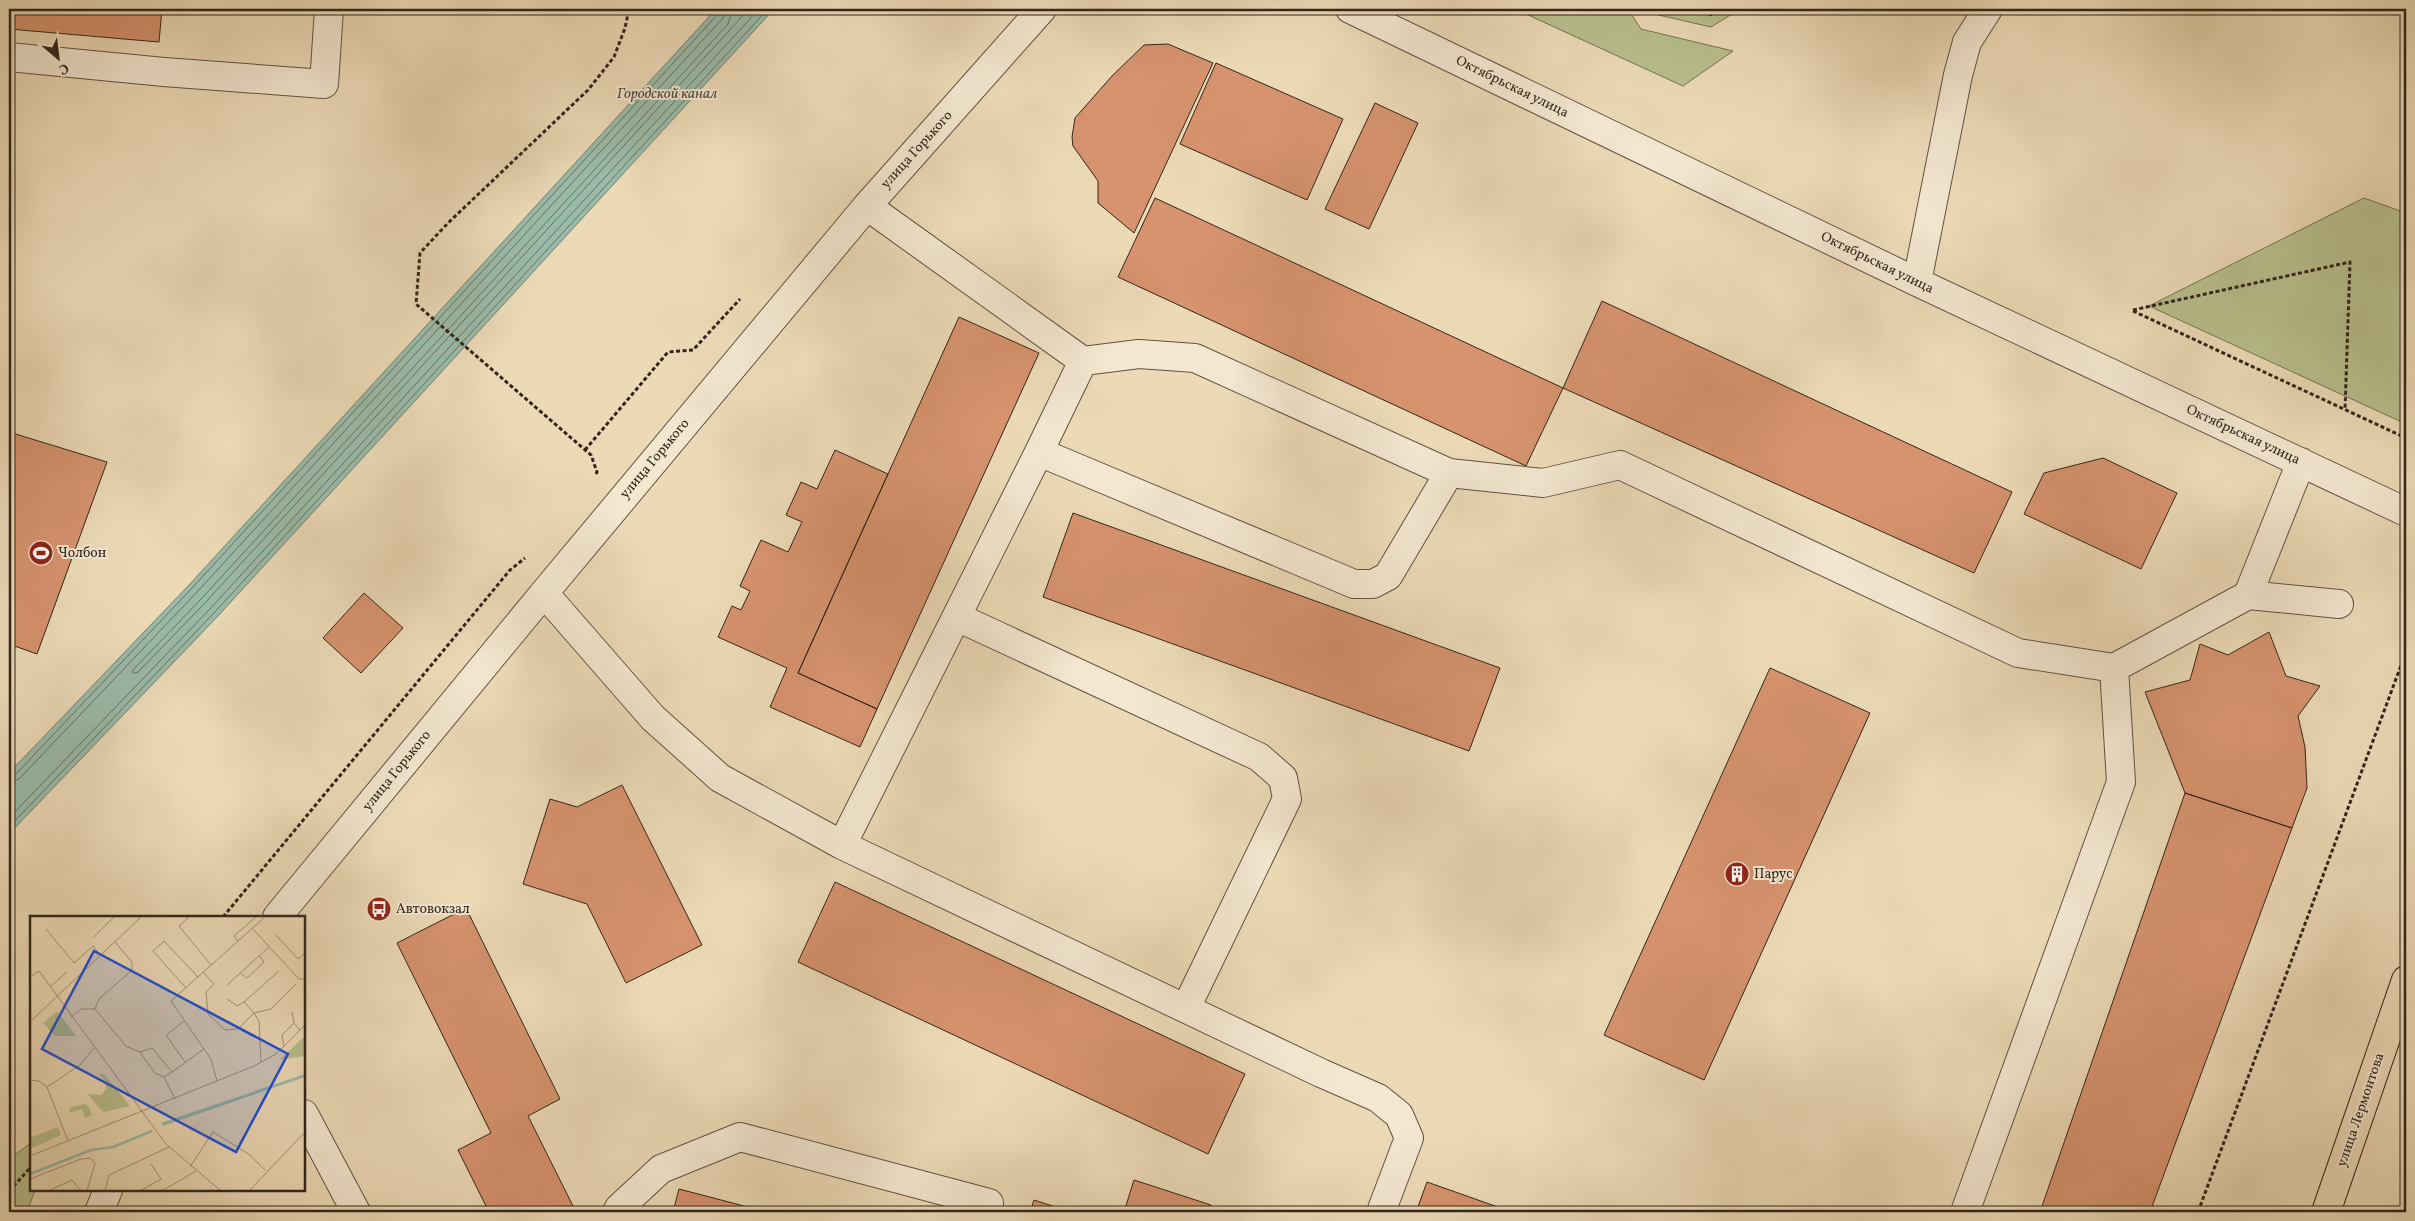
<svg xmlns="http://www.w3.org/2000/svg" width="2415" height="1221" font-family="Vollkorn,serif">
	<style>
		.green { fill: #b8c08e; stroke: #767254 }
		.water { fill: #9abba9; stroke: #717f70 }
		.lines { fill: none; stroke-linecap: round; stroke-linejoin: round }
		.shore { stroke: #667062; stroke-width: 1 }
		.building { fill: #d6936e; stroke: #33251a }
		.minor-casing { stroke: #615241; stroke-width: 30 }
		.major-casing { stroke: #33251a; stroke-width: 30 }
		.path { stroke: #33251a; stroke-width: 3; stroke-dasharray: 4 2.5; stroke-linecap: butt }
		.minor { stroke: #f3e7d0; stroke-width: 28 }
		.major { stroke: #ecdab7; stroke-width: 28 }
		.labels { text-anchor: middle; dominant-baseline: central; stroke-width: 4; stroke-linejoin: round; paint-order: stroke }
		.street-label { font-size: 14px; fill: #33251a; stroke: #f3e7d0 }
		.poi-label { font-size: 14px; fill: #33251a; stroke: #f3e7d0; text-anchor: start }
		.water-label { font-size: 15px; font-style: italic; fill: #4d4a3e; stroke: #f3e7d0 }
		.inset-river { fill: none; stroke: #9abba9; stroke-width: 2.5 }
		.inset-road { fill: none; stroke: #a29278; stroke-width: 1 }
		.view { fill: #1d4ed8; fill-opacity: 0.15; stroke: #1d4ed8; stroke-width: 2.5 }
		.inset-edge { fill: none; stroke: #33251a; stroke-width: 2.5 }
	</style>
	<rect width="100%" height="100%" fill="#ecdab7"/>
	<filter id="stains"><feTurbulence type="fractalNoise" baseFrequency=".004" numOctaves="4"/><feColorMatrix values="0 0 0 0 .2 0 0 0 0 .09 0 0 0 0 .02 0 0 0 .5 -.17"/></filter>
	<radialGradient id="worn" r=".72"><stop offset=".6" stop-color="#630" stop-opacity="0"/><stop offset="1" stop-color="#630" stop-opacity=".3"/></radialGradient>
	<path class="green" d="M1515 9H1628L1641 29 1733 51 1683 86Z
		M1647 9H1680L1683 13 1689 9H1705L1710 16 1722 9H1740L1711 27 1650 13Z
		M2364 198 2406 213V424L2149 306Z
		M31 1143V1190H35L27 1212H9V1159Z"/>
	<path class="water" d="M716 9H774L217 617 9 834V773L190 584Z"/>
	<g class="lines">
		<path class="shore" d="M733 9 728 24 204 596 133 670V673H137L203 605 749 9
			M9 776 15 775 193 587 718 14 720 9
			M9 783 19 779 198 591 723 18 726 9
			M9 818 209 610 759 9
			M9 827 213 614 768 9"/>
	</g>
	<path class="building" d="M9 9H162L159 42 9 29Z
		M1705 9H1722L1710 16Z
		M1168 44 1213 63 1134 233 1098 203V181L1073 146 1072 137 1075 118 1112 76 1144 45Z
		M1216 63 1343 119 1307 200 1180 144Z
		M1375 103 1418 123 1369 229 1325 209Z
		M1155 198 1563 388 1526 466 1118 277Z
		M1602 301 2012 492 1974 573 1563 388Z
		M959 317 1039 353 877 709 798 673Z
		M9 432 107 462 37 654 9 644Z
		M835 450 888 474 798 673 877 709 860 747 770 707 787 668 718 637 732 606 741 610 750 591 740 586 761 540 788 552 802 522 786 515 801 482 817 489Z
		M2103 458 2177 493 2141 569 2024 514 2044 473Z
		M1073 513 1500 668 1469 751 1043 597Z
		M364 593 403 628 361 673 323 638Z
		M2269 632 2286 676 2320 686 2298 716 2305 747 2307 788 2292 828 2185 793 2145 692 2190 680 2200 644 2228 655Z
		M1770 668 1870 713 1704 1080 1604 1035Z
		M622 785 702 945 626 983 587 904 523 884 550 799 577 807Z
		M2185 793 2292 828 2150 1212H2040Z
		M835 882 1245 1074 1208 1154 798 962Z
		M466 908 560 1099 528 1116 576 1212H489L458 1150 491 1133 397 943Z
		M1134 1180 1211 1205 1209 1212H1124Z
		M1427 1182 1512 1212H1416Z
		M679 1189 767 1212H673Z
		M1034 1200 1071 1212H1030Z"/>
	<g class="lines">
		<defs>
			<path id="minor" d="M1350 9 1917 282 2406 512
				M9 57 164 72 324 84 329 9
				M867 206 1083 361 1039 452 1354 584H1373L1388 576 1449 473 1543 483 1620 465 2018 653 2114 668
				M1917 282 1958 75 1967 42 1988 9
				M1083 361 1139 354 1195 358 1449 473
				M544 593 653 718 720 778 842 845 1039 452
				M2248 595 2339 604
				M957 617 1259 757 1283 778 1287 799 1186 1008
				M842 845 1321 1073 1378 1098 1399 1115 1409 1138 1381 1212
				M277 917 544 593 867 206 1042 9
				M304 1114 356 1212
				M99 1212 108 1190
				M617 1212 619 1208 661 1169 740 1137 989 1203V1212
				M1965 1212 2121 782 2114 668 2248 595 2301 462"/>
			<path id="major" d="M2326 1212 2406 980"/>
		</defs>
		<use href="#minor" class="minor-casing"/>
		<use href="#major" class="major-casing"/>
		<path class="path" d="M2133 310 2350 262 2345 410
			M2133 311 2406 438
			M585 450 668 352 693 350 740 299
			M596 474 597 472 591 455 416 304 420 253 448 223 588 90 614 57 625 28 629 9
			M223 917 510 570 525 558
			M9 1191 31 1167
			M2198 1212 2406 652"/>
		<use href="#minor" class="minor"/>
		<use href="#major" class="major"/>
	</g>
	<defs>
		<symbol id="stadium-disc" viewBox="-11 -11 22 22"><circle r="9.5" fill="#8f2418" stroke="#f3e7d0"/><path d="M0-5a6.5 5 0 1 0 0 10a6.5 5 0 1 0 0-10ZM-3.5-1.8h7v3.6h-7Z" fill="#fff"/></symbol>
		<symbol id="building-disc" viewBox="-11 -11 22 22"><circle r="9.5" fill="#8f2418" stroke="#f3e7d0"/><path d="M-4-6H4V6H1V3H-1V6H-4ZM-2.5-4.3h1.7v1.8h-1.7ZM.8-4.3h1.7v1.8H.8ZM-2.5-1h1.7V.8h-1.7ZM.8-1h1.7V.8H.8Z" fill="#fff"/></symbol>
		<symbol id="bus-disc" viewBox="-11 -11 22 22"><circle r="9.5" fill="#8f2418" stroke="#f3e7d0"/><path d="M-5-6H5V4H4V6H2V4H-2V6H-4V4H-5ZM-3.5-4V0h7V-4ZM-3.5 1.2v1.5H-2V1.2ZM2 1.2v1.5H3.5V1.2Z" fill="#fff"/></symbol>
	</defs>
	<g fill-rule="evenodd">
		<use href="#stadium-disc" x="27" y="539" width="28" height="28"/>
		<use href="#building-disc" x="1723" y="860" width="28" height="28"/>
		<use href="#bus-disc" x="365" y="895" width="28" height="28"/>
	</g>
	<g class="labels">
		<g class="street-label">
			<text transform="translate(1512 87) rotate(26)">Октябрьская улица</text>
			<text transform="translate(917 150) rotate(-48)">улица Горького</text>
			<text transform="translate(1877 263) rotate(26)">Октябрьская улица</text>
			<text transform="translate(2243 435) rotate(25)">Октябрьская улица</text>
			<text transform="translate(655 459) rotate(-50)">улица Горького</text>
			<text transform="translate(397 771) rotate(-51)">улица Горького</text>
			<text transform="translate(2361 1110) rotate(-71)">улица Лермонтова</text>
		</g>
		<g class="poi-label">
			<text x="58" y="553">Чолбон</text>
			<text x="1754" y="874">Парус</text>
			<text x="396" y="909">Автовокзал</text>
		</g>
		<g class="water-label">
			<text x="667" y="94">Городской канал</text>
		</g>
	</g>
	<g transform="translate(30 916)">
		<rect width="275" height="275" fill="#ecdab7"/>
		<path d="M27 95 46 120H25L13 107ZM274 121 275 140 249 144ZM69 158H74L100 190 74 196 69 192 58 178 71 179 76 173 75 164ZM54 188 58 190 62 199 55 202 52 193 40 197 39 192ZM28 211 31 219 0 233V222Z" fill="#b8c08e"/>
		<path d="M275 158V161L133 210 131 207Z" fill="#9abba9"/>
		<path class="inset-river" d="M0 258 61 234 83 231 122 215"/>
		<path class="inset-road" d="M160 0 149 10 181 49M222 12 269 63H275M16 13 44 47 63 30 71 40M246 19 268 43 275 37M64 21 85 0M208 25 204 20 227 0M173 56 184 68 176 76 178 98 195 114 208 113 224 97 241 93 266 68M211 57 217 62 234 46 230 40M0 61 9 55 136 228 191 275M197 69 239 31M20 71 37 56M156 72 123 35 134 25 168 61M197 83 207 90 214 86 224 97 229 105 231 146M214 86 249 55M65 93 96 130 110 136 122 132 142 156 134 161 145 183M262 96 264 107 270 114M41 101 51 93H65L69 83 102 54V46L85 26M154 105 136 119 155 146M0 106 112 0M254 131 252 119 264 107M174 133 141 85 236 0M110 136 125 157 134 161M142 156 174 133 181 143 187 165M0 164 9 165 17 171 38 225M17 171 50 149 64 132M0 240 224 150 246 138 275 109M160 251 183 216 220 239 235 254M0 263 51 243 60 242 65 247 57 275M18 275 42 264 51 275M75 275 79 259 139 231M110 275 131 263 121 248M132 275 166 255M219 275 275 216"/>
		<path class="view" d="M64 35 258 138 206 236 12 133Z"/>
		<rect width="275" height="275" class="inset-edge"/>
	</g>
	<rect width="2415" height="1221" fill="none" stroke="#ecdab7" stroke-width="30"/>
	<rect x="10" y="10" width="2395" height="1201" fill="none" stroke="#33251a" stroke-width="2.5"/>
	<rect x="15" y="15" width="2385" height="1191" fill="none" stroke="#33251a"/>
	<g transform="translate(58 58) rotate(152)" stroke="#f3e7d0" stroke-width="4" paint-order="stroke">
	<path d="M0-4L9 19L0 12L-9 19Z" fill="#33251a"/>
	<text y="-8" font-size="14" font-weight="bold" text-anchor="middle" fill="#33251a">С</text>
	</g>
	<rect width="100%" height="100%" filter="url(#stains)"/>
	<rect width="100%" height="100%" fill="url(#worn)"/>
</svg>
